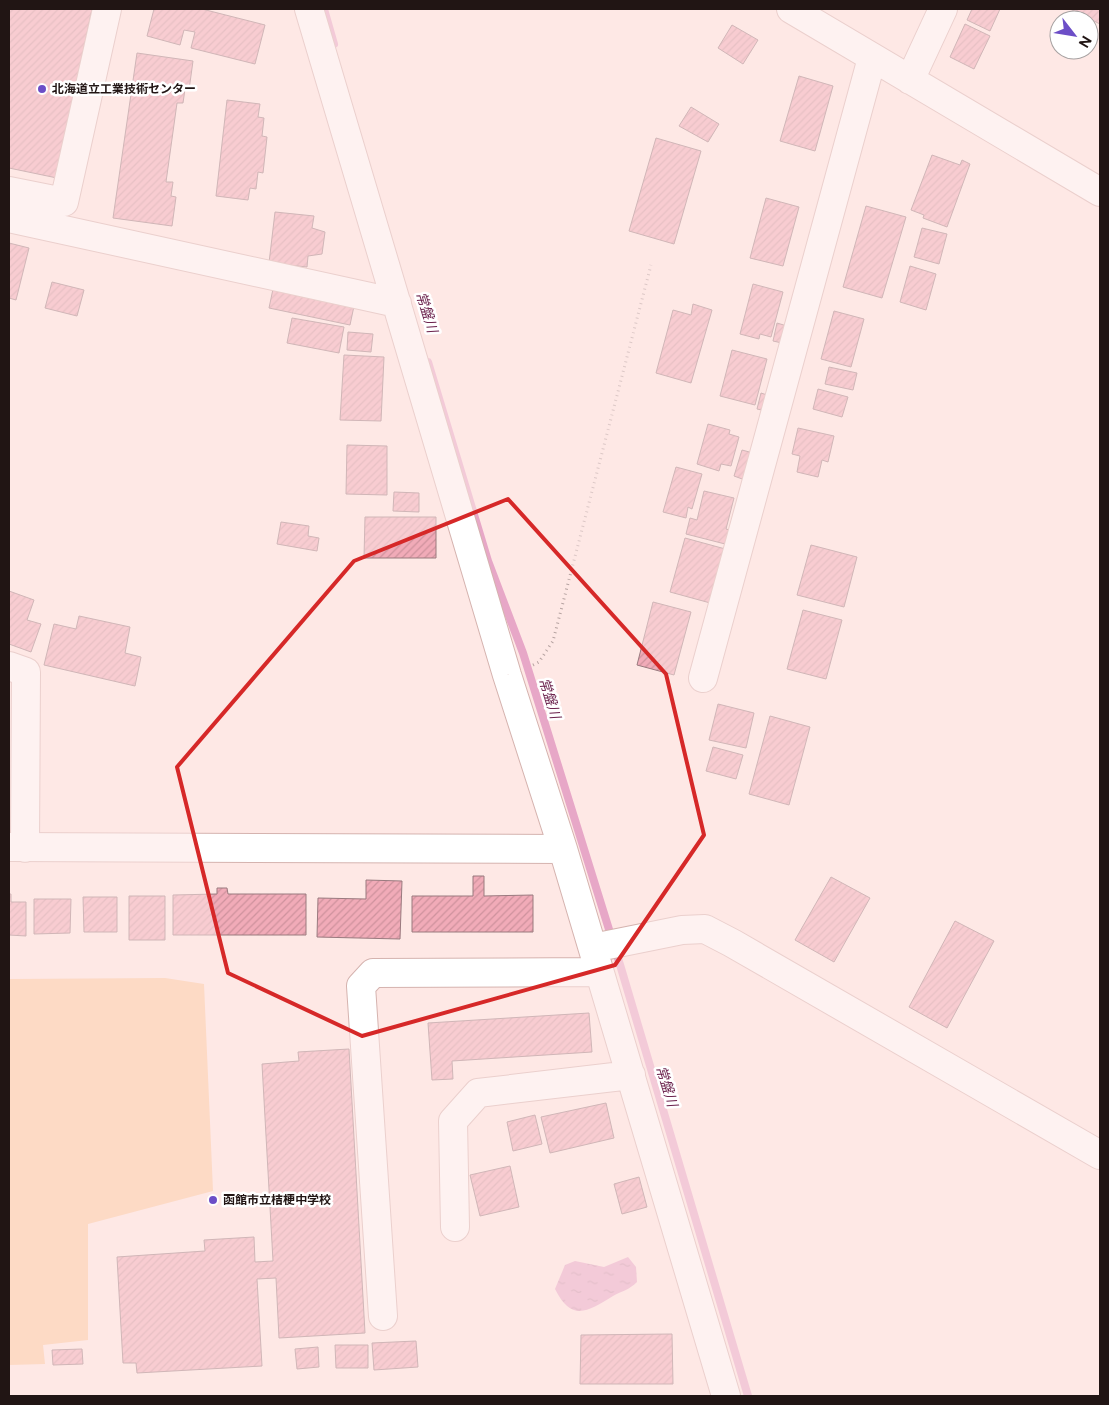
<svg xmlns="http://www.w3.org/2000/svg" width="1109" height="1405" font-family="'Public Sans','Noto Sans JP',sans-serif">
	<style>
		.green { fill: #fcca9d }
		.water { fill: url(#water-ripples) }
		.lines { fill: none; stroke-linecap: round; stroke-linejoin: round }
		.stream { stroke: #e7a7c7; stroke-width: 8 }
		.building { fill: url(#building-hatch); stroke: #9a7a7f }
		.minor-casing { stroke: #d5b3af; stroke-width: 30 }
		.path { stroke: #b6a3a1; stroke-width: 3; stroke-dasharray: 1 4; stroke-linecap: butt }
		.minor { stroke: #fff; stroke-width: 28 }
		.marked { fill: none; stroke: #d62828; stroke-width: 4; stroke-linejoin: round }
		.poi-dot { fill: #6c4ec7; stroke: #fff; stroke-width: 2 }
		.labels { text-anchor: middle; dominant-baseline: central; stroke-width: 5; stroke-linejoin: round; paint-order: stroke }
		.poi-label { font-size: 12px; font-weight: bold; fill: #211514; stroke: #fff; text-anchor: start }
		.water-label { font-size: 14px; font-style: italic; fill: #6c234e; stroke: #fff }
	</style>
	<defs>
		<pattern id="water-ripples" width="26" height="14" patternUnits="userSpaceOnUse" patternTransform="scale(1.25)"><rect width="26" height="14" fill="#e7a7c7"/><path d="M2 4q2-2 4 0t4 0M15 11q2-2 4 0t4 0" fill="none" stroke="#c68faa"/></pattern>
		<pattern id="building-hatch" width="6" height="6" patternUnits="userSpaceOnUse" patternTransform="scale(1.25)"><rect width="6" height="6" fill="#f1abb8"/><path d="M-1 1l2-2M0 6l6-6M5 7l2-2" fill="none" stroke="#ce929d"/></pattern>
	</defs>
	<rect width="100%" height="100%" fill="#fee8e5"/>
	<path class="green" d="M165 978 204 984 213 1191 88 1224V1340L43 1345 45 1364 9 1365V979Z"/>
	<path class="water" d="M628 1257 636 1267 637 1282C629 1290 622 1291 613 1296 588 1311 572 1323 555 1289L565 1265 575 1261 604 1267Z"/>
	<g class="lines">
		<path class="stream" d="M324 9 334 44
			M428 362 488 561 523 653 621 968 748 1396"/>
	</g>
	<path class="building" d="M9 9H92L57 178 9 168Z
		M154 9H202L265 25 255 64 191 48 195 32 184 30 180 45 147 36Z
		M972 9H1000L990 31 967 20Z
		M1070 9H1100V24Z
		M965 24 990 36 974 69 950 57Z
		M732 25 758 40 743 64 718 48Z
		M137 53 193 61 189 90 185 89 183 103H177L166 182H173L171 196 176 197 172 226 113 218Z
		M799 76 833 86 815 151 780 141Z
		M227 100 260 104 258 117 264 118 262 136 267 137 263 173 258 172 256 189 250 188 248 200 216 196Z
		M691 107 719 124 708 142 679 126Z
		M656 138 701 151 674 244 629 231Z
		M932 155 960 165 962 160 970 164 947 227 923 218 924 215 911 210Z
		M766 198 799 207 783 266 750 258Z
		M866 206 906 217 882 298 843 287Z
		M275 212 314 216 312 228 325 232 322 254 308 256 307 267 269 263Z
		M922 228 947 234 939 264 914 257Z
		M9 243 29 248 16 300 9 298Z
		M910 266 936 274 926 310 900 302Z
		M52 282 84 290 77 316 45 308Z
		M753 284 783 292 771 337 760 334 759 339 740 334Z
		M273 289 354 306 350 325 269 308Z
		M693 304 712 310 691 383 656 373 673 310 691 315Z
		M834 311 864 319 851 367 821 359Z
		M292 318 344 327 339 353 287 343Z
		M777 323 787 326 782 343 773 341Z
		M348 332 373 334 371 352 347 350Z
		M732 350 767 359 755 405 720 396Z
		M344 355 384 357 381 421 340 420Z
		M829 367 857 373 853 390 825 384Z
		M818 389 848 397 842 417 813 409Z
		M761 393 770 396 766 411 757 409Z
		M708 424 730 430 729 434 739 437 731 466 721 464 719 471 697 464Z
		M798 428 834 436 828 462 822 460 818 477 797 472 800 456 792 454Z
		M347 445 387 446V495L346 494Z
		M742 450 753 453 745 480 734 476Z
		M676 467 702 474 692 509 688 507 686 518 663 512Z
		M704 491 734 498 726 529 733 531 729 545 686 534 690 518 697 520Z
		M394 492 419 493V512L393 511Z
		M365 517H436V558H364Z
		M281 522 309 526 308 536 319 538 317 551 277 544Z
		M685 538 729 550 714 604 670 592Z
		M811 545 857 557 844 607 797 595Z
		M9 591 34 600 27 620 41 624 31 652 9 644Z
		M653 602 691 612 674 675 637 665Z
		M803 610 842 620 826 679 787 669Z
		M79 616 130 627 125 653 141 657 135 686 44 665 54 624 76 629Z
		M718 704 754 713 746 748 709 740Z
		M770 716 810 727 789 805 749 794Z
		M713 747 743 755 736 779 706 771Z
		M473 876H484V896L533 895V932H412V896H473Z
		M831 877 870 898 834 962 795 940Z
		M366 880 402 881 400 939 317 937 318 898 366 899Z
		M217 888H227L228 894H306V935H173V895L217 894Z
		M9 894H11V902H26V936L9 935Z
		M129 896H165V940H129Z
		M83 897H117V932H84Z
		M34 899H71L70 933 34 934Z
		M955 921 994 941 947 1028 909 1007Z
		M589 1013 592 1052 452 1061 453 1079 432 1080 428 1023Z
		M349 1049 365 1333 279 1338 276 1278 257 1279 262 1366 137 1373 136 1363H123L117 1257 205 1251 204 1240 254 1237 255 1262 273 1261 262 1064 299 1061 298 1052Z
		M606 1103 614 1138 550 1153 541 1117Z
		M535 1115 542 1144 513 1151 507 1122Z
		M510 1166 519 1207 480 1216 470 1175Z
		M639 1177 647 1207 622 1214 614 1184Z
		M672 1334 673 1384H580L581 1335Z
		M416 1341 418 1367 374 1370 372 1343Z
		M335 1345H368V1368H336Z
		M318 1347 319 1367 297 1369 295 1349Z
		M82 1349 83 1364 53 1365 52 1350Z"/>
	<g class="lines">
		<defs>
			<path id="minor" d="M309 9 507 675 563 849 726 1396
				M791 9 1100 192
				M910 80 943 9
				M9 191 64 202 107 9
				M9 218 397 303
				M9 666 26 672 25 848
				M703 678 872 58
				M9 847 563 849
				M593 948 682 930 705 929 732 943 1100 1155
				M455 1227 453 1121 478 1093 631 1075
				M383 1316 361 986 373 973 599 972"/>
		</defs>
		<use href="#minor" class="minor-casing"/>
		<path class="path" d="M533 665 539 662 553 641 651 265"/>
		<use href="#minor" class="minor"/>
	</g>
	<path d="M0 0H1109V1405H0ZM508 499 666 674 704 835 615 965 362 1036 228 973 177 767 354 561Z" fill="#fee8e5" fill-opacity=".55" fill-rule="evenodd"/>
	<path class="marked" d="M508 499 666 674 704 835 615 965 362 1036 228 973 177 767 354 561Z"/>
	<g class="poi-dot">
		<circle cx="42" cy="89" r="5"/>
		<circle cx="213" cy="1200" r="5"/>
	</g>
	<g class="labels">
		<g class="poi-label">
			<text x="52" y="89">北海道立工業技術センター</text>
			<text x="223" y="1200">函館市立桔梗中学校</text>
		</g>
		<g class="water-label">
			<text transform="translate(427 312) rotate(73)">常盤川</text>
			<text transform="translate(550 698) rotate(73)">常盤川</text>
			<text transform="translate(667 1086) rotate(73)">常盤川</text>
		</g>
	</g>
	<rect width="1109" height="1405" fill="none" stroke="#211514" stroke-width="20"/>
	<g transform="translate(1074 35) rotate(121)"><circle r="24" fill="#ffffff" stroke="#a6a1a1"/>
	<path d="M0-4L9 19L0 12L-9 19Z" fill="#6c4ec7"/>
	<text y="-8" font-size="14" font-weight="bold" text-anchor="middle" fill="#211514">N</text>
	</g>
</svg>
